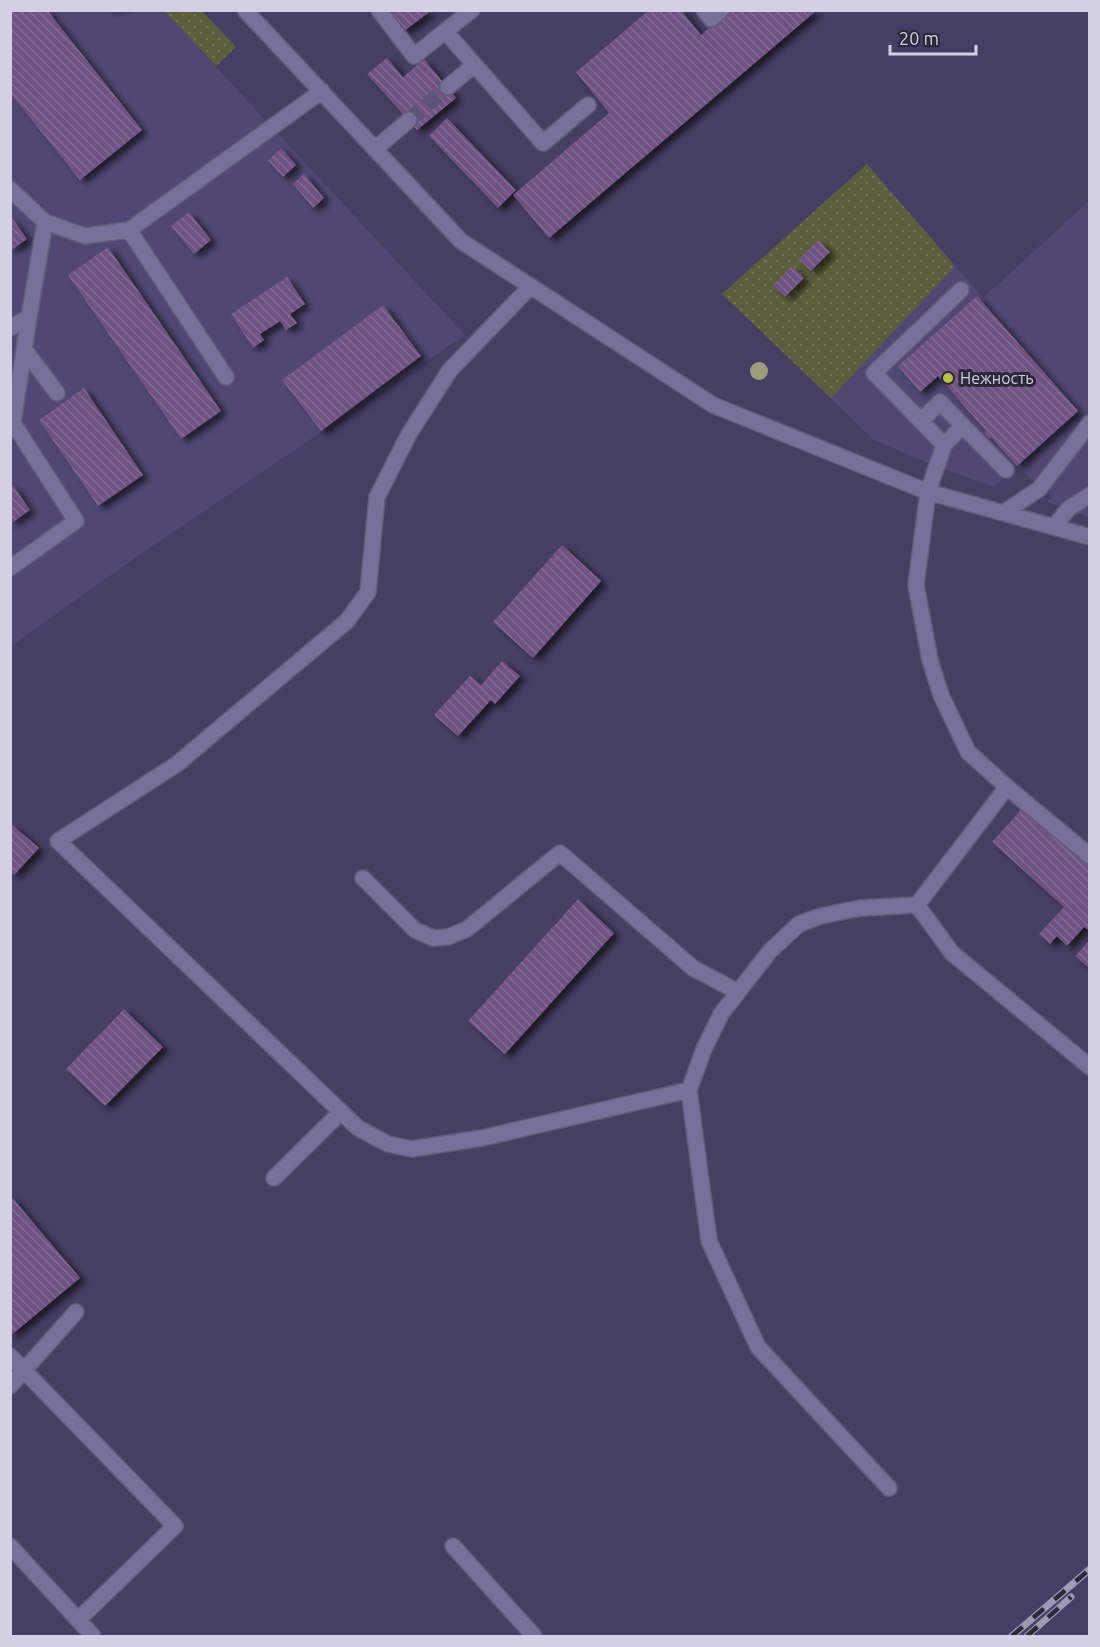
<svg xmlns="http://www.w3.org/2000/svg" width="1100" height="1647" font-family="Ubuntu,sans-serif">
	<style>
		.built { fill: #504873 }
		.grass { fill: url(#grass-dots) }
		.building { fill: url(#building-back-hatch); filter: url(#shadow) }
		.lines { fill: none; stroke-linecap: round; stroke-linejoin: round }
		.minor-tunnel { stroke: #5a5577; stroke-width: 15; stroke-dasharray: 15 8; stroke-linecap: butt }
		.minor-casing { stroke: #615c7a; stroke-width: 18 }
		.minor { stroke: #777098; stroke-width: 15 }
		.rail-casing { stroke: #9e9ab5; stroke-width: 7 }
		.rail { stroke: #2b2939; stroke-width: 4.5; stroke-dasharray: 14; stroke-linecap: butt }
		.tree { fill: #9c9d7c }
		.poi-dot { fill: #bbc045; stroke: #2b2939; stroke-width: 2 }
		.labels { text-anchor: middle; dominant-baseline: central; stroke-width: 6; stroke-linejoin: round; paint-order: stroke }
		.poi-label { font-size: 16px; fill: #d3d0e6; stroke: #2b2939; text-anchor: start }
	</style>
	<defs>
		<pattern id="grass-dots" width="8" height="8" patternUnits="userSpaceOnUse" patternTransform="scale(1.5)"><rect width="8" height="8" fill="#5c5e3b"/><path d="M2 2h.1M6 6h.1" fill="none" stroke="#727457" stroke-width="1.8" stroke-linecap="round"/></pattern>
		<pattern id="building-back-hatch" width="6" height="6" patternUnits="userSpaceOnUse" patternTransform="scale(1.5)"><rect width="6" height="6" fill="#6f5282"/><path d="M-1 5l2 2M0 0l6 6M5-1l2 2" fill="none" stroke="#836a94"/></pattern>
		<filter id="shadow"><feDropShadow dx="6" dy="4" stdDeviation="3" flood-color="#0009"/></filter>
	</defs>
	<rect width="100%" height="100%" fill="#453f63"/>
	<path class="built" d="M11 11H109L115 17 144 11H164L465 335 135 558 11 646Z
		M867 164 983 298 1089 201V517L1047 502 1052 497 1017 466 994 487 937 467 874 440 722 294Z"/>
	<path class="grass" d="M164 11H202L236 47 216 66Z
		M867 164 955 266 831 398 722 294Z"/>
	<path class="building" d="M10 10H47L142 130 80 180 10 93Z
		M389 10H432L404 31Z
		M649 10H681L701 35 730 10H817L549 238 513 195 609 113 576 72Z
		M387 58 403 77 424 59 456 98 417 130 367 74Z
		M447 118 516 190 498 208 429 136Z
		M281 148 296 165 283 177 268 160Z
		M304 174 324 198 313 208 293 184Z
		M189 212 211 240 194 254 171 226Z
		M10 215 27 239 10 251Z
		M818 240 830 252 811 271 799 259Z
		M108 247 221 411 181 439 68 275Z
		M792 266 804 278 785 297 773 285Z
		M287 277 305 304 290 314 297 323 286 330 280 321 260 334 264 340 253 348 231 314Z
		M977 296 1078 411 1017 466 991 437 990 439 984 433 986 431 938 376 920 392 898 366Z
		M383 305 421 356 321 431 282 380Z
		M84 388 143 475 98 506 39 420Z
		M10 481 30 510 10 524Z
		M562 545 601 581 533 658 493 622Z
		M502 661 520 676 495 704 491 700 458 736 434 715 470 676 481 685Z
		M1028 802 1090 858V931L1084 927 1067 946 1057 936 1050 944 1039 934 1064 907 992 842Z
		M10 823 39 848 14 875 10 871Z
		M578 899 614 933 505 1054 468 1021Z
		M1090 940V969L1075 956Z
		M124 1009 163 1047 105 1106 66 1069Z
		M10 1195 80 1278 10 1336Z"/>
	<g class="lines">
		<path class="minor-tunnel" d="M409 120 448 87"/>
		<defs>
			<path id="minor" d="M245 10 461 241 713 405 928 492 1090 537
				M379 10 414 56 472 10
				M704 10 711 19 721 10
				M445 31 543 143 588 105
				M448 87 474 65
				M375 149 409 120
				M10 189 45 222 85 236 129 230 322 91
				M129 230 226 377
				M531 286 450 370 409 434 377 497 368 592 347 621 177 764 58 841 358 1128 388 1144 412 1149 482 1138 689 1090 704 1049 721 1014 770 951 799 924 821 916 860 908 917 905 1007 787 968 752 941 695 930 660 916 585 928 492 944 445 963 426 940 402 921 421 874 373 961 290
				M10 328 29 317 45 222
				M24 349 57 393
				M921 421 944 445
				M963 426 1006 470
				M1003 513 1039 489 1090 423
				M1054 527 1068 509 1090 495
				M10 568 76 521 13 423 29 317
				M1007 787 1090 856
				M363 878 415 930 433 938 448 937 467 929 560 853 693 968 738 992
				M917 905 952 953 1090 1067
				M689 1090 709 1241 758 1347 889 1488
				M274 1178 341 1112
				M10 1356 175 1526 78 1620
				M10 1386 76 1312
				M10 1546 93 1636
				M453 1546 534 1636"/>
		</defs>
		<use href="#minor" class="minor-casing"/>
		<use href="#minor" class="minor"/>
		<defs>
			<path id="rail" d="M1012 1636 1090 1569
				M1027 1636 1071 1597"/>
		</defs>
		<use href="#rail" class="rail-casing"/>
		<use href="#rail" class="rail"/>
	</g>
	<circle class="tree" cx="759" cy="371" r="9"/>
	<circle class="poi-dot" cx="948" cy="378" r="6"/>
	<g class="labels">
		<g class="poi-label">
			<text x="960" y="378">Нежность</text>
		</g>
	</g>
	<rect width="1100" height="1647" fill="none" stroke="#d3d0e6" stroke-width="24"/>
	<path d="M890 45v9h86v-9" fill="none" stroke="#d3d0e6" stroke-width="3"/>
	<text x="899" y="45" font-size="18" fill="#d3d0e6" stroke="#2b2939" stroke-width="4.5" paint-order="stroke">20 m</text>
</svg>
